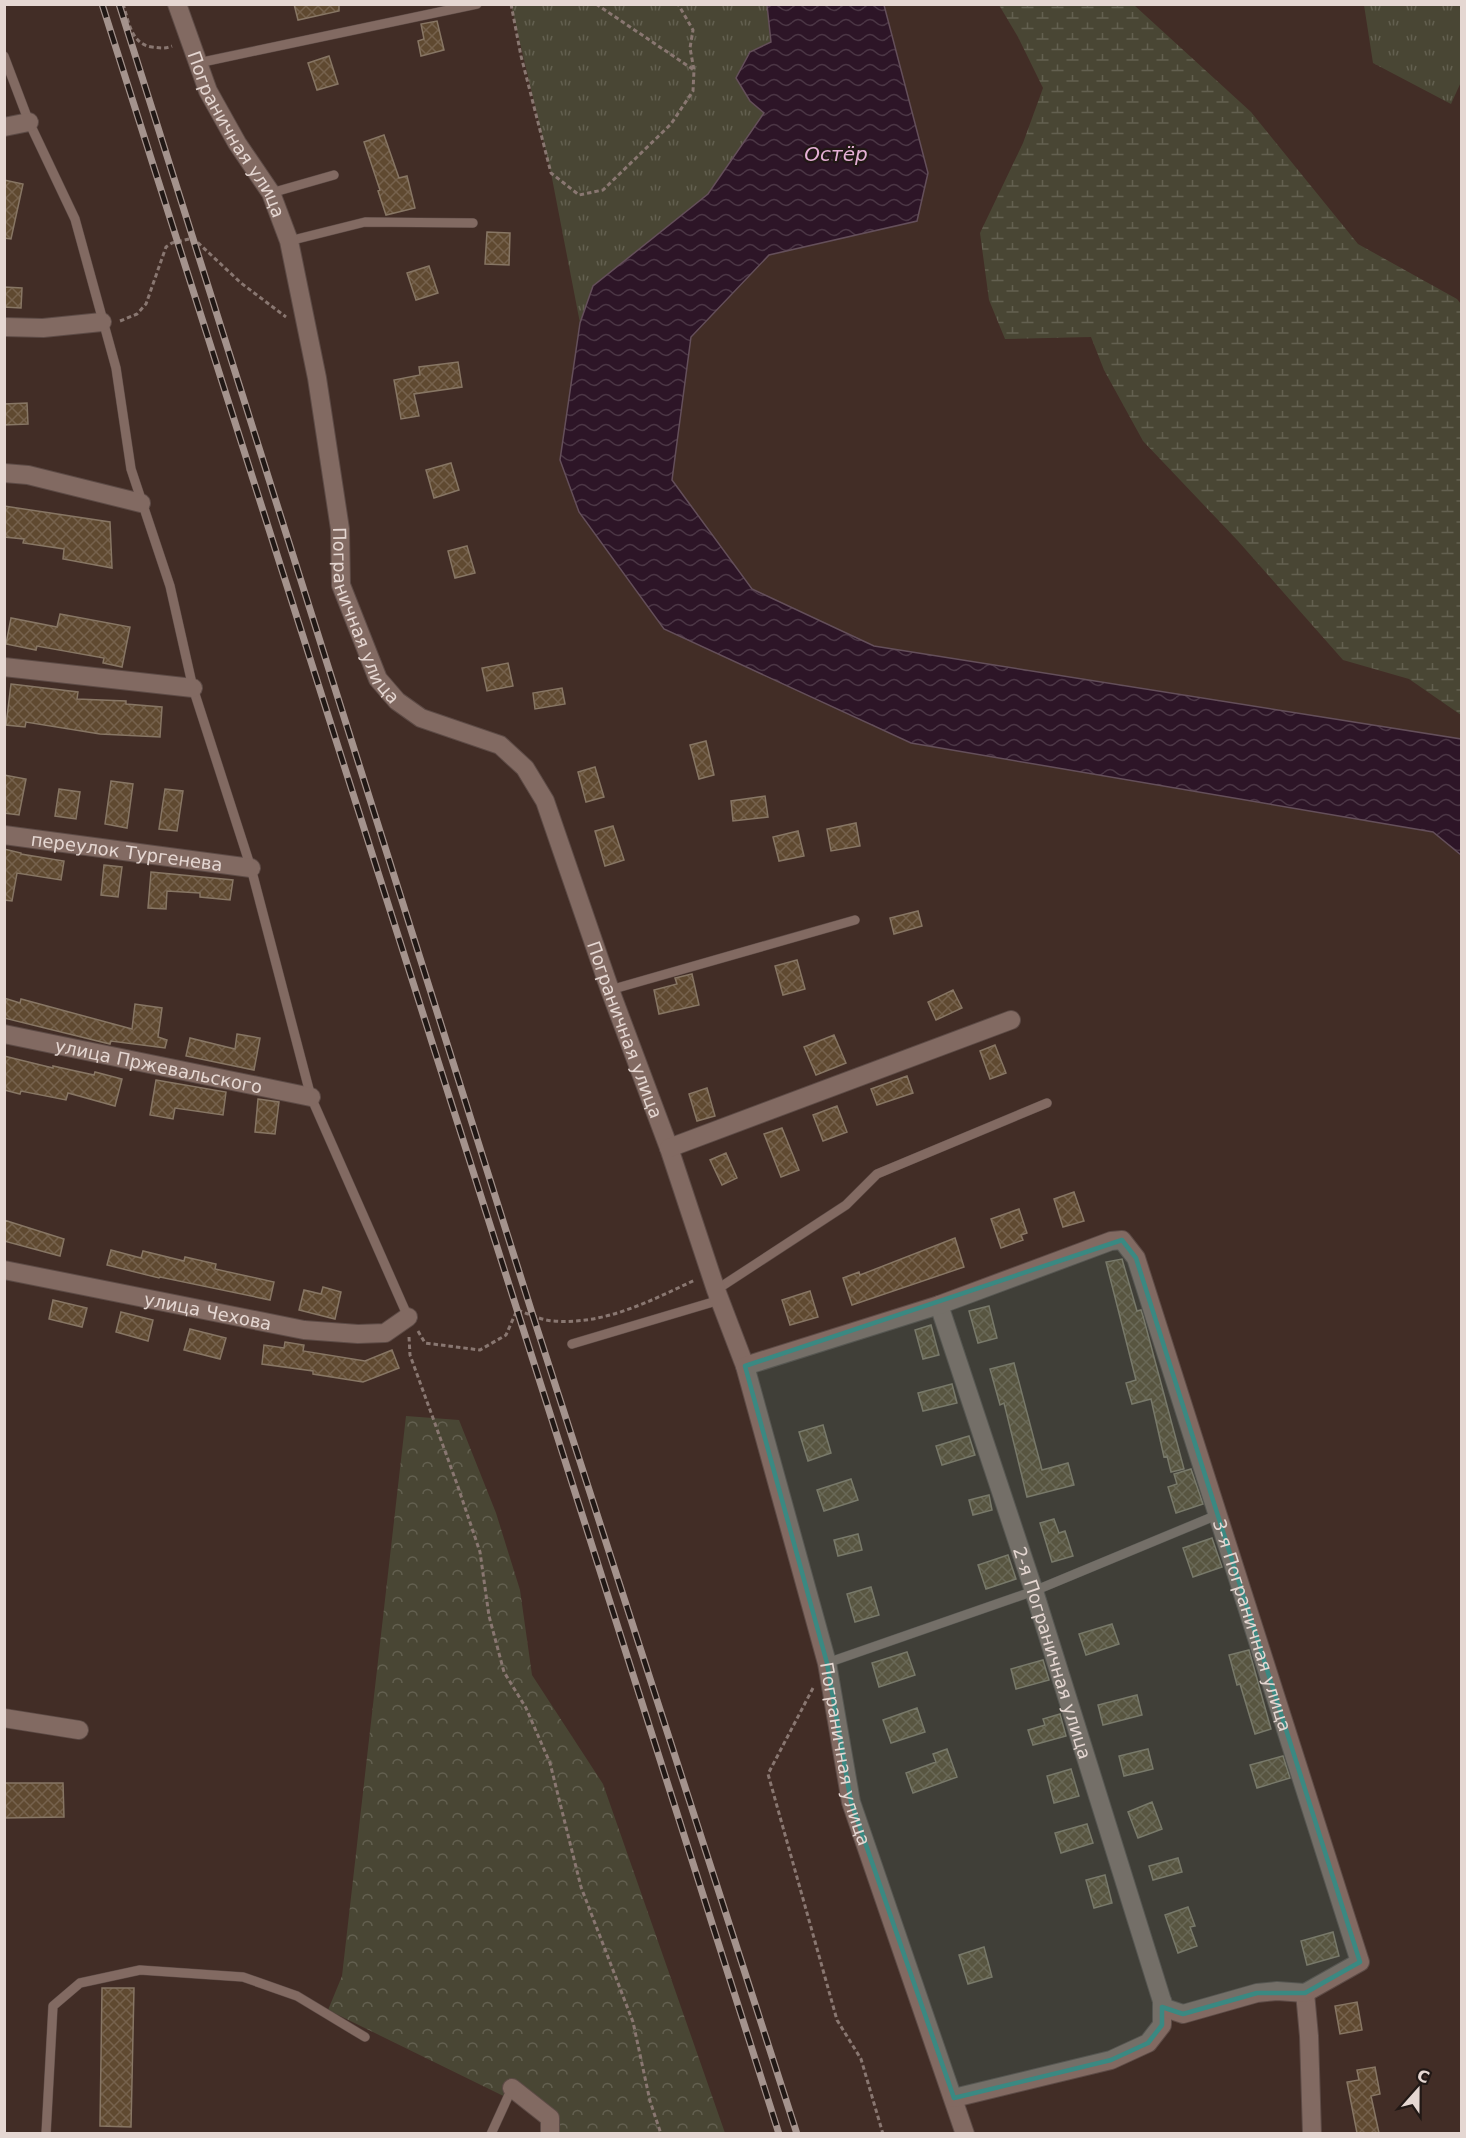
<svg xmlns="http://www.w3.org/2000/svg" width="1466" height="2138" font-family="'DejaVu Sans',sans-serif">
	<style>
		.grass { fill: url(#grass-tufts) }
		.forest { fill: url(#forest-crowns) }
		.wetland { fill: url(#wetland-marsh) }
		.water { fill: url(#water-waves); stroke: #644f5a; stroke-width: 1.5 }
		.building { fill: url(#building-cross-hatch); stroke: #877664; stroke-width: 1.5 }
		.lines { fill: none; stroke-linecap: round; stroke-linejoin: round }
		.service-casing { stroke: #5d4b46; stroke-width: 10 }
		.minor-casing { stroke: #5d4b46; stroke-width: 20 }
		.path { stroke: #897771; stroke-width: 3; stroke-dasharray: 4.5 3; stroke-linecap: butt }
		.service { stroke: #826a62; stroke-width: 9 }
		.minor { stroke: #826a62; stroke-width: 18 }
		.rail-casing { stroke: #a4938d; stroke-width: 7 }
		.rail { stroke: #211815; stroke-width: 4.5; stroke-dasharray: 14; stroke-linecap: butt }
		.marked { fill: #3a8982; fill-opacity: 0.2; stroke: #3a8982; stroke-width: 4.5; stroke-linejoin: round }
		.labels { text-anchor: middle; dominant-baseline: central; stroke-width: 4.5; stroke-linejoin: round; paint-order: stroke }
		.street-label { font-size: 18px; fill: #e5d7d2; stroke: #211815 }
		.water-label { font-size: 20px; font-style: italic; fill: #e5b0d5; stroke: #211815 }
	</style>
	<defs>
		<pattern id="grass-tufts" width="24" height="20" patternUnits="userSpaceOnUse" patternTransform="scale(1.5)"><rect width="24" height="20" fill="#494634"/><path d="M3 7l-1-3M5 7V3M7 7l1-3M15 17l-1-3M17 17v-4M19 17l1-3" fill="none" stroke="#636050"/></pattern>
		<pattern id="forest-crowns" width="20" height="18" patternUnits="userSpaceOnUse" patternTransform="scale(1.5)"><rect width="20" height="18" fill="#494634"/><path d="M2 6a3 3 0 1 1 6 0M12 15a3 3 0 1 1 6 0" fill="none" stroke="#636050"/></pattern>
		<pattern id="wetland-marsh" width="20" height="14" patternUnits="userSpaceOnUse" patternTransform="scale(1.5)"><rect width="20" height="14" fill="#494634"/><path d="M1 5h8M5 5V1M11 12h8M15 12V8" fill="none" stroke="#636050"/></pattern>
		<pattern id="water-waves" width="16" height="10" patternUnits="userSpaceOnUse" patternTransform="scale(1.5)"><rect width="16" height="10" fill="#2d1527"/><path d="M0 5q4-4 8 0t8 0" fill="none" stroke="#4b3645"/></pattern>
		<pattern id="building-cross-hatch" width="8" height="8" patternUnits="userSpaceOnUse" patternTransform="scale(1.5)"><rect width="8" height="8" fill="#5f4930"/><path d="M0 0l8 8M0 8l8-8" fill="none" stroke="#76624d"/></pattern>
	</defs>
	<rect width="100%" height="100%" fill="#422d26"/>
	<path class="grass" d="M511 5H767L771 42 750 52V101L764 113 708 194 593 286 580 323 551 173Z
		M1364 5H1461V82L1451 104 1373 63Z"/>
	<path class="forest" d="M406 1416 459 1420 496 1513 520 1590 532 1675 603 1784 725 2133H541L542 2115 328 2010 342 1976Z"/>
	<path class="wetland" d="M999 5H1134L1251 112 1358 244 1457 299 1461 304V715L1409 679 1343 660 1238 541 1143 441 1104 370 1091 337 1005 339 989 300 980 233 1023 143 1043 88 1018 37Z"/>
	<path class="water" d="M767 5H884L928 173 917 221 769 255 691 337 672 480 752 589 874 646 1461 739V855L1433 832 911 743 664 629 579 512 560 460 580 323 593 286 708 194 764 113 750 101 736 78 750 52 771 42Z"/>
	<path class="building" d="M294 4H339V11L298 20Z
		M437 21 444 50 421 56 418 41 424 39 421 24Z
		M329 56 338 84 317 90 308 63Z
		M384 135 399 178 407 176 415 208 386 215 378 191 380 190 364 142Z
		M4 180 23 184 11 239 4 238Z
		M487 232 510 233 509 265 485 264Z
		M429 266 438 293 416 300 407 273Z
		M4 287 22 288 21 308 4 307Z
		M458 362 462 387 414 394 419 416 401 419 394 380 420 375 419 367Z
		M27 403 28 424 4 425V404Z
		M451 463 459 490 434 498 426 470Z
		M4 506 110 522 112 568 63 559 64 549 23 543 24 539 4 537Z
		M467 546 475 573 455 578 448 551Z
		M60 614 130 627 122 667 103 663 104 658 37 646 36 650 6 644 11 618 57 627Z
		M508 663 513 686 487 691 482 668Z
		M11 684 78 692 77 699 126 701V704L162 707 160 737 100 734 26 722 25 727 6 725Z
		M562 688 565 704 535 709 533 693Z
		M706 741 714 775 699 779 690 745Z
		M595 767 604 797 586 802 578 772Z
		M4 775 26 779 19 815 4 813Z
		M111 781 133 784 127 828 105 824Z
		M59 789 80 792 76 819 55 816Z
		M165 789 183 791 177 831 159 829Z
		M765 796 768 817 733 821 731 801Z
		M856 823 860 846 831 851 827 829Z
		M613 826 624 860 605 866 595 831Z
		M798 831 804 856 779 861 773 837Z
		M4 849 21 853V854L64 861 61 880 17 873 12 901 4 900Z
		M104 865 122 867 118 897 101 895Z
		M151 872 233 880 230 900 200 897V893L167 891 166 909 148 908Z
		M918 911 922 926 894 934 890 918Z
		M797 960 805 989 783 995 775 966Z
		M692 974 699 1005 659 1014 654 990 677 984 675 978Z
		M953 990 962 1008 936 1020 928 1002Z
		M4 998 20 1003 21 999 132 1029 135 1004 162 1008 158 1037 167 1040 165 1048 111 1041 110 1044 4 1018Z
		M237 1034 260 1038 254 1070 186 1056 190 1038 235 1049Z
		M834 1035 846 1063 816 1075 804 1047Z
		M995 1045 1006 1073 990 1079 980 1051Z
		M4 1056 53 1068V1066L94 1075 95 1072 122 1079 115 1106 68 1093 66 1100 21 1091 20 1094 4 1090Z
		M907 1076 913 1093 877 1105 871 1089Z
		M156 1080 226 1092 223 1115 175 1108 173 1119 150 1115Z
		M707 1088 715 1116 697 1121 689 1094Z
		M258 1099 279 1102 275 1134 255 1132Z
		M837 1106 847 1132 823 1141 813 1115Z
		M782 1128 799 1170 781 1177 764 1134Z
		M726 1153 737 1178 722 1185 710 1160Z
		M1074 1192 1084 1221 1063 1227 1054 1199Z
		M1019 1209 1027 1233 1021 1235 1023 1240 1001 1248 991 1219Z
		M4 1220 64 1239 60 1256 4 1241Z
		M955 1238 964 1267 852 1305 843 1278 859 1272 860 1275Z
		M111 1250 141 1258 143 1251 184 1261 185 1257 216 1264 215 1269 274 1282 270 1300 160 1277 159 1278 107 1265Z
		M1122 1259 1137 1311 1141 1310 1143 1316 1184 1469 1171 1472 1167 1456 1164 1457 1151 1399 1132 1404 1126 1383 1136 1380 1106 1262Z
		M323 1287 341 1292 335 1319 299 1310 304 1290 321 1294Z
		M810 1291 818 1317 790 1325 782 1300Z
		M53 1300 87 1308 82 1327 49 1319Z
		M989 1306 997 1338 978 1343 969 1311Z
		M121 1312 153 1320 148 1341 116 1332Z
		M931 1325 939 1355 923 1359 915 1330Z
		M190 1329 226 1338 220 1359 184 1350Z
		M285 1342 304 1345 303 1351 365 1361 392 1350 399 1368 363 1382 313 1374V1371L262 1364 264 1345 284 1348Z
		M1014 1363 1042 1470 1068 1463 1074 1485 1027 1497 1004 1403 1000 1405 990 1369Z
		M952 1384 957 1403 923 1411 918 1393Z
		M823 1425 831 1453 808 1461 799 1432Z
		M969 1436 975 1455 942 1465 936 1446Z
		M1191 1469 1203 1504 1176 1513 1168 1487 1177 1484 1174 1474Z
		M851 1479 858 1500 824 1511 817 1490Z
		M989 1495 992 1510 973 1515 969 1500Z
		M1054 1519 1059 1533 1065 1531 1073 1556 1052 1562 1040 1523Z
		M858 1534 862 1550 838 1556 834 1540Z
		M1212 1538 1222 1567 1193 1577 1183 1548Z
		M1008 1555 1016 1579 986 1589 978 1565Z
		M871 1587 879 1615 855 1622 847 1594Z
		M1112 1624 1119 1644 1086 1655 1079 1634Z
		M1249 1650 1271 1729 1255 1734 1240 1684 1237 1685 1229 1655Z
		M907 1652 915 1675 879 1687 872 1663Z
		M1043 1660 1049 1680 1016 1689 1011 1669Z
		M1137 1695 1142 1715 1103 1725 1098 1705Z
		M917 1708 925 1732 891 1743 883 1720Z
		M1060 1714 1066 1736 1033 1745 1028 1730 1045 1725 1043 1719Z
		M947 1749 957 1777 913 1793 906 1773 936 1762 933 1754Z
		M1148 1749 1153 1769 1124 1776 1119 1756Z
		M1283 1756 1290 1778 1257 1788 1250 1765Z
		M1071 1769 1079 1796 1054 1803 1047 1776Z
		M4 1783H63L64 1817 4 1818Z
		M1152 1802 1162 1829 1138 1838 1128 1812Z
		M1087 1824 1093 1843 1061 1853 1055 1833Z
		M1178 1858 1182 1872 1153 1880 1149 1866Z
		M1105 1875 1112 1903 1094 1908 1086 1880Z
		M1188 1907 1195 1926 1190 1927 1197 1946 1178 1953 1165 1915Z
		M1333 1932 1339 1956 1307 1965 1301 1941Z
		M984 1947 992 1977 968 1984 959 1955Z
		M102 1988H134L131 2127 100 2126Z
		M1357 2002 1362 2030 1340 2034 1335 2006Z
		M1375 2067 1380 2094 1371 2096 1379 2133H1357L1347 2082 1359 2080 1357 2070Z"/>
	<g class="lines">
		<defs>
			<path id="service" d="M4 56 29 122 75 219 116 368 131 469 170 586 193 688 251 868 311 1097 408 1317
				M198 63 477 4
				M271 193 334 175
				M289 241 365 222 473 223
				M610 990 855 920
				M572 1344 713 1302 716 1290 846 1205 877 1174 1047 1103
				M827 1663 1034 1591 1217 1515
				M46 2134 53 2006 80 1983 140 1970 243 1977 297 1996 365 2037
				M491 2134 512 2088"/>
			<g id="minor">
				<path id="s1" d="M177 4 208 91 237 143 271 193 289 241 317 378 340 529 341 585 378 679 397 701 421 718 500 745 525 768 545 801 610 990 669 1148 716 1290 745 1366 827 1663 851 1802 965 2134"/>
				<path d="M4 127 29 122"/>
				<path d="M4 327 43 328 102 322"/>
				<path d="M4 473 28 475 141 503"/>
				<path d="M4 667 193 688"/>
				<path id="s2" d="M4 835 251 868"/>
				<path id="s3" d="M4 1034 311 1097"/>
				<path d="M669 1148 1011 1020"/>
				<path id="s4" d="M4 1270 304 1330 358 1334 385 1333 408 1317"/>
				<path id="s5" d="M939 1305 1034 1591 1162 2001V2025L1148 2043 1111 2060 954 2098"/>
				<path id="s6" d="M745 1366 939 1305 1111 1241 1122 1240 1136 1258 1360 1962 1305 1993"/>
				<path d="M4 1718 79 1730"/>
				<path d="M1305 1993 1309 2036 1312 2134"/>
				<path d="M1162 2001 1165 2008 1183 2014 1257 1993 1277 1991 1305 1993"/>
				<path d="M512 2088 550 2118V2134"/>
			</g>
		</defs>
		<use href="#service" class="service-casing"/>
		<use href="#minor" class="minor-casing"/>
		<path class="path" d="M123 4C129 22 131 44 152 47 160 48 165 49 172 46
			M511 4 521 56 551 173 579 195 603 190 671 124 693 91 694 70 690 48 693 30 678 4
			M596 4 694 70
			M120 321 137 314 146 304 166 247 172 243 193 238 241 283 286 317
			M418 1331 425 1343 480 1350 506 1335 517 1310C529 1314 541 1320 553 1321 605 1325 650 1301 695 1280
			M409 1337 410 1355 457 1484 480 1552 489 1616 504 1672 526 1708 550 1763 581 1887 633 2022 650 2101 661 2134
			M813 1688 768 1774 837 2020 861 2059 883 2134"/>
		<use href="#service" class="service"/>
		<use href="#minor" class="minor"/>
		<defs>
			<path id="rail" d="M102 4 779 2134
				M119 4 533 1316 797 2134"/>
		</defs>
		<use href="#rail" class="rail-casing"/>
		<use href="#rail" class="rail"/>
	</g>
	<path class="marked" d="M1122 1240 1136 1258 1360 1962 1305 1993H1257L1183 2014 1162 2007V2025L1148 2043 1111 2060 954 2098 851 1802 827 1663 745 1366Z"/>
	<g class="labels">
		<g class="street-label">
			<text stroke="none"><textPath href="#s1" startOffset="144">Пограничная улица</textPath></text>
			<text stroke="none"><textPath href="#s1" startOffset="648">Пограничная улица</textPath></text>
			<text stroke="none"><textPath href="#s2" startOffset="124">переулок Тургенева</textPath></text>
			<text stroke="none"><textPath href="#s1" startOffset="1170">Пограничная улица</textPath></text>
			<text stroke="none"><textPath href="#s3" startOffset="158">улица Пржевальского</textPath></text>
			<text stroke="none"><textPath href="#s4" startOffset="208">улица Чехова</textPath></text>
			<text stroke="none"><textPath href="#s6" startOffset="806">3-я Пограничная улица</textPath></text>
			<text stroke="none"><textPath href="#s5" startOffset="366">2-я Пограничная улица</textPath></text>
			<text stroke="none"><textPath href="#s1" startOffset="1928">Пограничная улица</textPath></text>
		</g>
		<g class="water-label">
			<text x="836" y="154">Остёр</text>
		</g>
	</g>
	<rect width="1466" height="2138" fill="none" stroke="#e5d7d2" stroke-width="12"/>
	<g transform="translate(1418 2090) rotate(21)" stroke="#211815" stroke-width="4.5" paint-order="stroke">
	<path d="M0-4.5L10 22L0 15L-10 22Z" fill="#e5d7d2"/>
	<text y="-9" font-size="16" font-weight="bold" text-anchor="middle" fill="#e5d7d2">С</text>
	</g>
</svg>
